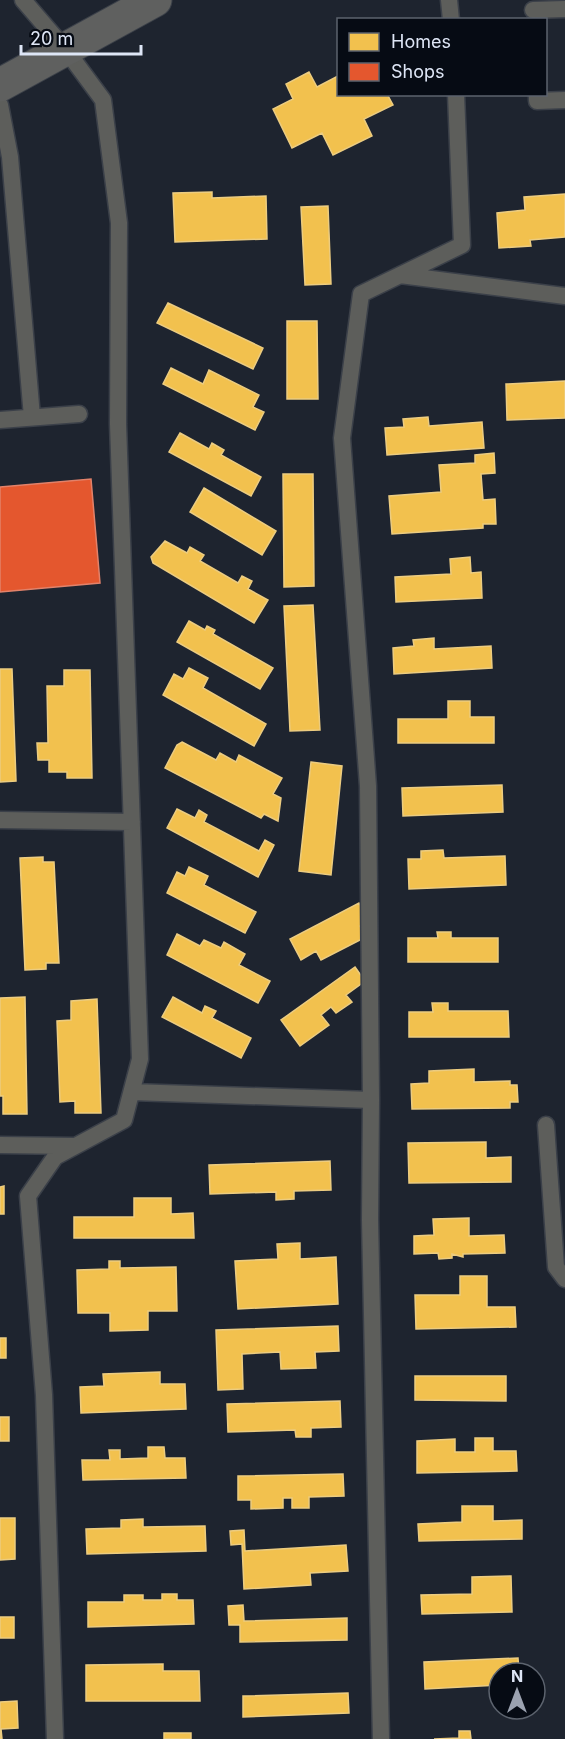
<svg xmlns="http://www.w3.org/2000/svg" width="565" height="1739" font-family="Inter,sans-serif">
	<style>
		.homes { fill: #f2c14e; stroke: #eccc80; stroke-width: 1.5 }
		.shops { fill: #e4572e; stroke: #e2826a; stroke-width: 1.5 }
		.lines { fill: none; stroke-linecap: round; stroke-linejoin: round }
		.lane-casing { stroke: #3b4049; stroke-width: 19 }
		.secondary-casing { stroke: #3b4049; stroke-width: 35 }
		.lane { stroke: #5d5e5b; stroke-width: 16 }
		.secondary { stroke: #5f605f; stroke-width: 33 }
	</style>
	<rect width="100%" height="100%" fill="#1e242f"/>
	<path class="homes" d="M309 72 317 87 338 76V94H387L393 105 364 119 372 136 333 155 322 133 292 148 273 109 293 99 286 84Z
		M212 192V198L266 196 267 239 175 242 173 193Z
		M565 194V237L530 240 531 246 499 248 497 213 525 210 524 197Z
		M328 206 331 284 305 285 301 207Z
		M168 303 263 348 253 369 157 323Z
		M287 321H317L318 399H287Z
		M171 368 203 384 209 370 259 395 253 407 264 412 255 430 163 384Z
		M565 381V418L507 420 506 384Z
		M428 417 429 426 482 422 484 448 387 455 385 428 404 427 403 419Z
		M180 433 209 449 212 443 224 450 221 455 261 477 251 496 169 452Z
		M494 453 495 473 481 474 483 500 495 499 496 524H483V528L392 534 389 496 441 492 439 465 475 463V455Z
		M283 474H313L314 586 284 587Z
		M204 488 276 531 262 555 190 512Z
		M165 541 187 553 190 547 204 555 200 561 238 583 242 576 252 581 248 589 268 600 254 623 153 563 151 557Z
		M470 557 471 573 481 572 482 598 396 602 395 577 451 574 450 559Z
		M313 605 320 730 290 731 284 606Z
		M189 621 205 630 207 626 215 630 213 634 273 668 260 689 177 642Z
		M434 638V649L491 646 492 668 394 674 393 648 414 646 413 640Z
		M189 668 208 678 203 688 266 724 254 746 163 695 174 674 183 679Z
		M0 669H12L16 781 0 782Z
		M64 670H90L92 778H67V772H49V760H38L37 743H48L47 686H64Z
		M448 701H470V717H494V743H398V719H448Z
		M182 742 216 760 220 753 236 762 239 755 282 778 273 794 281 798 278 821 264 814 261 818 165 768 177 745Z
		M311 762 342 766 331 875 299 871Z
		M502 785 503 812 403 816 402 788Z
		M177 809 195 818 199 810 207 815 204 822 259 851 265 840 274 845 258 877 167 828Z
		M443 850 444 858 505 856 506 885 409 889 408 859H421V851Z
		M43 857V862H54L59 963H46V969L25 970 20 858Z
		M189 867 208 876 204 885 256 912 245 933 167 893 177 872 185 876Z
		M359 903 368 922 360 926 366 937 321 960 316 951 301 960 290 939Z
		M437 932H451V938H498V962H408V938H438Z
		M177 934 200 946 204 940 221 948 224 942 245 954 239 965 270 981 258 1003 167 955Z
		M355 967 365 981 346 995 352 1002 336 1013 331 1007 321 1015 329 1025 300 1046 281 1020Z
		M25 997 27 1114H3V1096H0V998Z
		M173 997 202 1013 205 1006 216 1011 212 1018 251 1038 241 1058 162 1017Z
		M97 999 101 1113H75V1101L60 1102 57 1021 71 1020V1001Z
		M432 1003H448V1011H508L509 1037H409V1012H433Z
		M474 1069V1082L510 1081V1085H517L518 1102H510V1108L412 1109 411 1084 429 1083V1071Z
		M486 1142V1158L511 1157V1182L409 1183 408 1143Z
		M330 1161 331 1190 294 1191V1199L276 1200V1192L210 1194 209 1165Z
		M4 1186V1214H0V1187Z
		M134 1198H171V1214L193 1213 194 1238H74V1217H134Z
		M469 1218V1236L504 1235 505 1253 463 1254V1257L452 1254V1258L439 1259 438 1253 414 1254V1236L434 1235 433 1219Z
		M300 1243V1259L336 1257 338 1304 238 1309 235 1261 278 1259 277 1244Z
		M109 1261H120V1268L176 1267 177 1311H148V1330L110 1331V1313H78L77 1270 109 1269Z
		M460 1276H487V1307H515L516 1327 416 1329 415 1295H460Z
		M338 1326 339 1351 315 1352 316 1368 281 1369 280 1352 242 1354 243 1389 218 1390 216 1330Z
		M0 1338H6V1358H0Z
		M160 1372V1384H185L186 1409 81 1413 80 1387 104 1386 103 1374Z
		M415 1376H506V1401L415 1400Z
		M340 1401 341 1427 311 1428V1437H296L295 1430 228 1432 227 1404Z
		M0 1417H9V1441H0Z
		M475 1438H493V1451H516L517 1471 417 1473V1441L455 1439V1452H475Z
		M148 1447H164L165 1458H185L186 1478 83 1480 82 1460H110L109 1450H120V1459L148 1458Z
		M343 1474 344 1496 309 1497V1508H292V1498H283V1508L251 1509V1500H238V1476Z
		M462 1506H493V1521L522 1520V1539L419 1541 418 1524 462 1522Z
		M0 1518H15V1559L0 1560Z
		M143 1519V1527L205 1526 206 1551 87 1554 86 1529 121 1528V1520Z
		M244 1530 245 1551 346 1545 348 1571 310 1573 311 1585 244 1589 242 1544 231 1545 230 1531Z
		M511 1576 512 1612 422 1614 421 1595 472 1594V1577Z
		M162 1594H177V1600H193L194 1624 88 1627V1602H124V1595H143V1600H162Z
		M243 1605 244 1621 347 1618V1640L240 1642V1625H229L228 1606Z
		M0 1617H14V1638H0Z
		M518 1658 519 1673H499V1685L425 1689 424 1662Z
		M163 1664V1671H199L200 1701H86V1665Z
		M348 1693 349 1713 243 1717V1696Z
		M17 1701 18 1728 1 1729 2 1739H0V1702Z
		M459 1731H470L471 1739H434L459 1738Z
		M164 1733H191V1739H164Z"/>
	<path class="shops" d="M91 479 100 583 0 592V487Z"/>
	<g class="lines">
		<defs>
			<path id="lane" d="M23 0 66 50 103 100 119 223 118 424 140 1059 124 1120 55 1157 28 1196 44 1395 55 1739
				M449 0 451 20
				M533 10 565 9
				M537 94V101L565 100
				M0 105 10 157 32 417
				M400 275 565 296
				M0 420 79 414
				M0 820 132 822
				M132 1092 371 1100
				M546 1125 556 1267 565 1279
				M0 1145 74 1146
				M381 1739 370 1220 371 1100 368 786 342 438 361 294 462 245 456 94"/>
			<path id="secondary" d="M0 85 155 0"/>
		</defs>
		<use href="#lane" class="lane-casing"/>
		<use href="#secondary" class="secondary-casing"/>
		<use href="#lane" class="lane"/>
		<use href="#secondary" class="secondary"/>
	</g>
	<rect x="337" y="18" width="210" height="78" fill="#060b14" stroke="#5c636e" stroke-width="1.5"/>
	<rect x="349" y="33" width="30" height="18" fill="#f2c14e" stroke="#5c636e" stroke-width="1.5"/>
	<text x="391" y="48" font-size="18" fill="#dee6f6">Homes</text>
	<rect x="349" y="63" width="30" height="18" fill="#e4572e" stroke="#5c636e" stroke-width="1.5"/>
	<text x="391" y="78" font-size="18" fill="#dee6f6">Shops</text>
	<g transform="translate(517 1691)"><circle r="28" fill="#060b14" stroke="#5c636e" stroke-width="1.5"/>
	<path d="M0-4.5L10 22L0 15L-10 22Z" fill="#9ba2b0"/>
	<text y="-9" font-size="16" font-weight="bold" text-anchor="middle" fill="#dee6f6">N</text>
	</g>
	<path d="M21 45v9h120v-9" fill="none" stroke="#dee6f6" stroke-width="3"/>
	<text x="30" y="45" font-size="18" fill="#dee6f6" stroke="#060b14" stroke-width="4.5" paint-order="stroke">20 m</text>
</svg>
